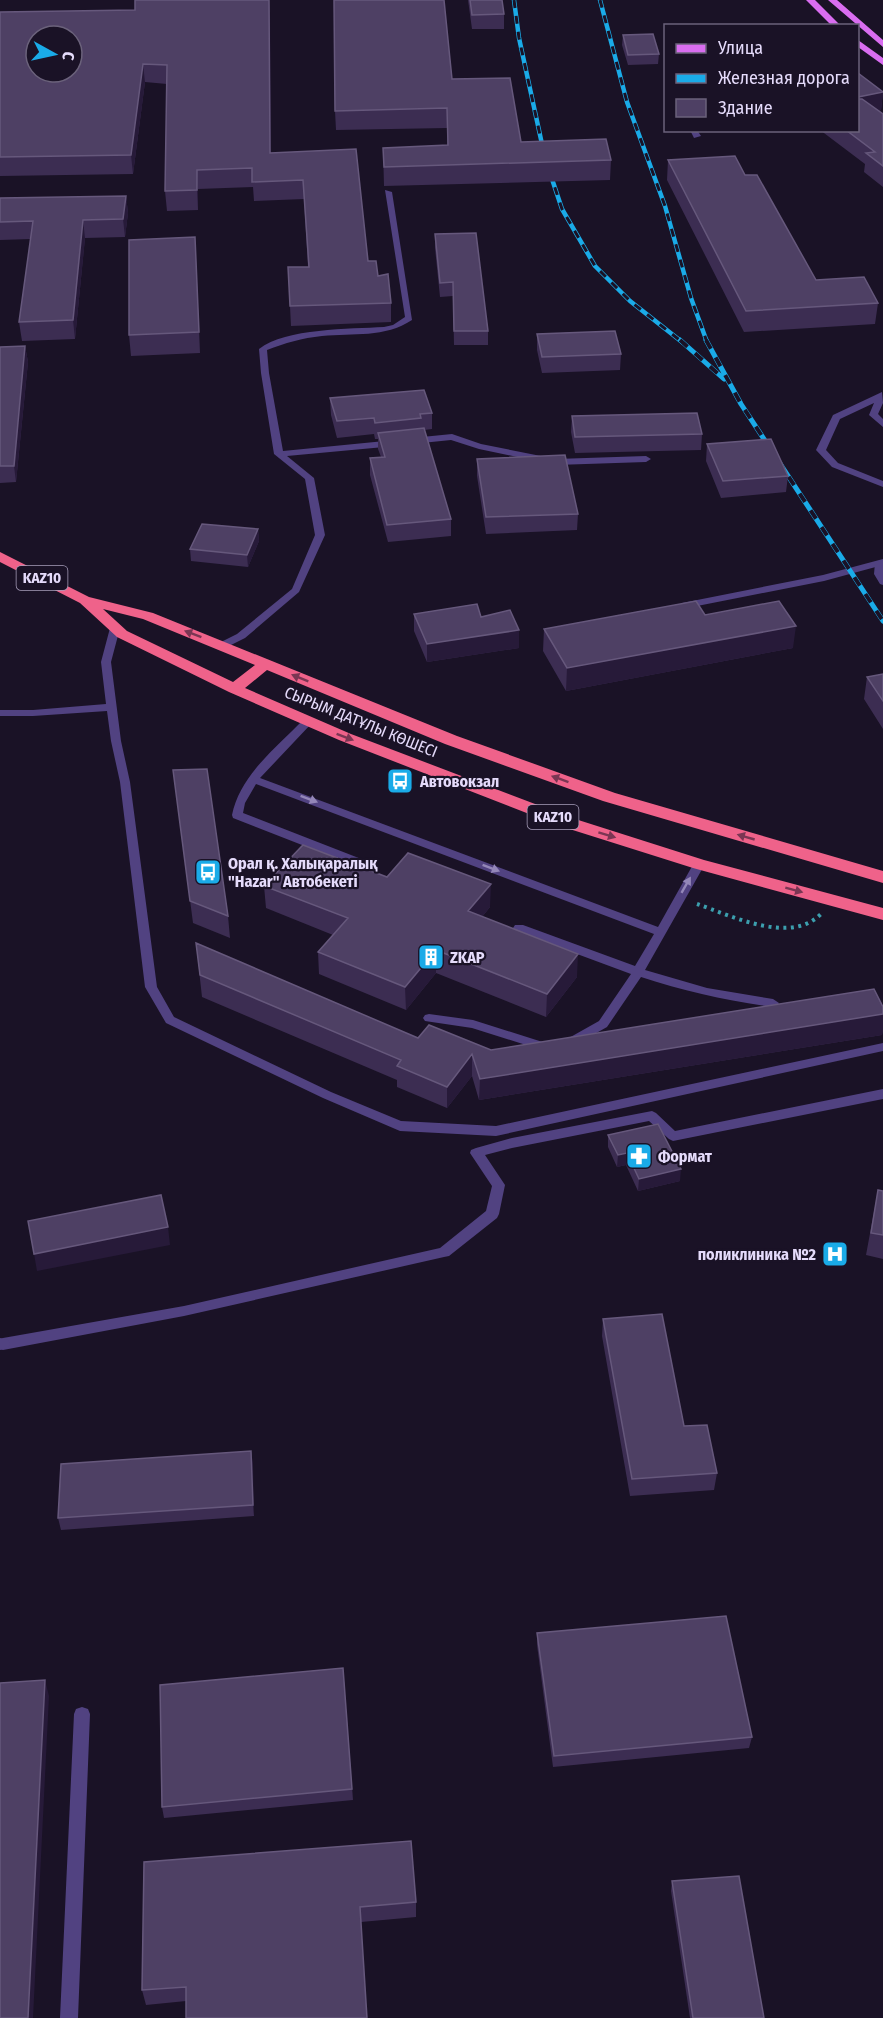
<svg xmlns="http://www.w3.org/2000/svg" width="883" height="2018" font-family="'Fira Sans Condensed',sans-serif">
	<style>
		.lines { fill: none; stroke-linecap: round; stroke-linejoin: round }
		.path { stroke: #3c9fae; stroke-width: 4; stroke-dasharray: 3 4.5; stroke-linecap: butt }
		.lane { fill: #514281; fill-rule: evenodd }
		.street { fill: #514281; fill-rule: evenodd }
		.primary { fill: #d96df0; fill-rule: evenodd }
		.highway { fill: #ef628a; fill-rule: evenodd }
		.rail-far1-casing { stroke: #1aabe8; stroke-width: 4.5 }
		.rail-casing { stroke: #1aabe8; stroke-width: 5 }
		.rail-far1 { stroke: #1a1226; stroke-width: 3; stroke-dasharray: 8; stroke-linecap: butt }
		.rail { stroke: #1a1226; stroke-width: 4; stroke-dasharray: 10; stroke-linecap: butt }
		.wall { fill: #3c2d52 }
		.shaded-wall { fill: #271a39 }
		.building { fill: #4e4064; stroke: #66587c; stroke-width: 1.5; fill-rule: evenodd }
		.oneway { fill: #7a3653 }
		.oneway2 { fill: #9487b8 }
		.labels { text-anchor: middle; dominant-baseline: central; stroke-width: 4.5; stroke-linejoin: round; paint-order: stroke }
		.shield { fill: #1a1226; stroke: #a89fbb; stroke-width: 1.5 }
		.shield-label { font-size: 15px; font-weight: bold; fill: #e5dbfb }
		.street-label { font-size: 16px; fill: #e5dbfb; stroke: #1a1226 }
		.poi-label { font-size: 16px; font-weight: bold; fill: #e5dbfb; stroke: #1a1226; text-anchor: start }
	</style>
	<rect width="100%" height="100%" fill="#1a1226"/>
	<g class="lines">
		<path class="path" d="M697 904C732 916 790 945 821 914"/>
		<path class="lane" d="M690 130H697L701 136 694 138Z
			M385 190 392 192 412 320C385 338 353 333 322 336 302 338 285 343 267 350L269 373 283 451 395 440 400 443 395 446 287 456 314 478 325 535 299 592 245 638 227 647H219V643L237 634 292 589 315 535 305 479 274 454 261 373 259 349C286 328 350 329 384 327L393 325 405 317Z
			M882 392 883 403 878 414 883 419V427L869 415 874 403 840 419 826 450 838 463 883 481V487L832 467 816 450 833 415Z
			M452 434 481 444 556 459 646 456 651 459 646 462 556 465 479 449 451 440 412 444 407 441 412 438Z
			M883 559V565L824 581 682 609 677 606 682 603 823 575Z
			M115 625 120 628 111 662 121 741 130 782 157 987 174 1017 331 1092 401 1121 496 1126 883 1043V1051L496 1136 400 1131 323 1098 166 1023 145 987 120 782 111 741 107 711 33 716H0V710H33L106 704 101 662 110 628Z
			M307 719 312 722 311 724 260 778 658 927 695 861H703L705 864 645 970 707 988 773 999 779 1003 777 1006 773 1007C728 1001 684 991 641 977L607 1027 575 1045H567L565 1042 567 1039 599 1021 631 974 515 931 513 928 515 925H523L635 966 654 934 256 784 245 803 243 813 369 862 371 865 369 868H361L233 818 232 815C240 775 276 748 303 720Z
			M429 1014 473 1020 552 1045 554 1048 548 1052 472 1028 425 1021 423 1018 425 1015Z
			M883 1089V1099L673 1141 669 1139 649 1121 512 1148 485 1155 505 1185 499 1214 497 1218 449 1256 444 1257 184 1316 3 1350 0 1349V1339L3 1338 184 1306 440 1248 486 1211 492 1186 470 1153 471 1150 476 1148 512 1138 652 1111 656 1113 675 1131Z
			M82 1707 88 1709 90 1714 78 2018H60L74 1714 76 1709Z"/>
		<path class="street" d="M880 560 883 561V585L880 584 874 574 875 563Z
			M0 1338 8 1340 10 1344 8 1348 0 1350Z"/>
		<path class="primary" d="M806 0H815L841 26H832Z
			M828 0H837L883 40V47Z
			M858 40 883 58V65L858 47Z"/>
		<path class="highway" d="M0 552 89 597 153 613 457 736 615 793 883 871V883L603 801 445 744 267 670 245 688 351 734 572 818 704 860 883 908V920L693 868 560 826 339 740 229 692 117 637 80 603 0 562ZM103 609 143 619 255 665 233 682 127 631Z"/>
		<defs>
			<path id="rail-far1" d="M514 0 519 38 545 158 562 209 595 266 630 301 682 342
				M600 0 627 102 665 206 691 298 707 342"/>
			<path id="rail" d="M680 340 724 379
				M706 340 741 404 883 621"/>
		</defs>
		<use href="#rail-far1" class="rail-far1-casing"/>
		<use href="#rail" class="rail-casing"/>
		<use href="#rail-far1" class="rail-far1"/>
		<use href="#rail" class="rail"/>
	</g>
	<path class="wall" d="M269 0 271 153 356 149 368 261 378 276 391 303V322L291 326 288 267H308L304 199 254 201 253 187 198 189V210L167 211 165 191 167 84 145 82 133 174 0 176V12L135 10Z
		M468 0H502L504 14V29H472Z
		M623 35 659 54 658 64 628 65 622 45Z
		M452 79 521 142 611 160 610 180 384 186 383 148 447 145V128L336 130 335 111Z
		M883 92 881 110 878 111 883 114V187L864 172 865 164 820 130H858Z
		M668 160 745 175 816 280 878 303 875 324 744 332 667 180Z
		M126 196 128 213 125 237 85 238 75 339 22 341 19 322 31 239 0 240V198Z
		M435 234 488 331V345H454L453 296 440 297 435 248Z
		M196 257 200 353 131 356 129 335Z
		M537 334 621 354 620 370 542 373 537 350Z
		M25 346 28 362 16 482 0 483V347Z
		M330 398 432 413V429L424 430 451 519V536L388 542 370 475V458L381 457 378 449V439H375L374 434 337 438 331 415Z
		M572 416 702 434 701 450 575 453 571 432Z
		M707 444 788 476 786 492 721 498 706 461Z
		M477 459 578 514 577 530 486 534 477 476Z
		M258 529 259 541 248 567 191 561 190 549Z
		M414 614 519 648 427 662 414 631Z
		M705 615 793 648 566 691 543 651 544 629Z
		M883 674V729L864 699 867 677Z
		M173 770 228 916 230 938 193 923Z
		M387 877 490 907 482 917 577 977 546 1017 436 973 406 1010 319 974 318 952 333 935 266 908 264 886Z
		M196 943 418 1038 491 1050 883 1007V1029L882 1035 479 1100 472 1076 447 1108 397 1087V1080L202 997Z
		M608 1135 680 1181 638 1191 626 1165 617 1167 608 1147Z
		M878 1190 883 1191V1259L866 1255Z
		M603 1319 684 1426 717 1473 714 1490 630 1496 602 1336Z
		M251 1451 254 1516 61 1530 58 1518Z
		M537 1633 752 1737 749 1748 553 1767 537 1645Z
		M343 1668 353 1800 164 1818 162 1807Z
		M144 1862 416 1902V1917L361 1922 186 2001 146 2005 142 1990Z
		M672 1881 764 2018H690L671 1891Z"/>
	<path class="shaded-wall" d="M269 0 270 11 271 172 270 153Z
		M143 64 145 82 133 174 131 155Z
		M883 92 881 110 858 115V97Z
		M197 170 198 189V210L197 190Z
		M126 196 128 213 125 237 123 219Z
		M83 220 85 238 75 339 73 320Z
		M25 346 28 362 16 482 14 466Z
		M258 529 259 541 248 567 247 555Z
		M796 626 793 648 566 691 567 668Z
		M519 630V648L427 662V644Z
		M491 884 490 907 468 934V911Z
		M436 950V973L406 1010 405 987Z
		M578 954 577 977 546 1017 547 994Z
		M883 1014V1029L882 1035 479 1100 480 1079Z
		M472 1054V1076L447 1108V1087Z
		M627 1153 626 1165 617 1167 618 1155Z
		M681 1169 680 1181 638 1191 639 1179Z
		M168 1227 170 1245 37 1271 34 1254Z
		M251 1451 253 1463 254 1516 253 1505Z
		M45 1680 49 1696 33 2018H28Z"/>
	<path class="building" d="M135 0H269L270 153 356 149 368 261H376L378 276 388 274 391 303 290 306 288 267H309L303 180 252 182V168L197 170V190L165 191 167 65 143 64 131 155 0 157V12L135 10ZM36 36H72V72H36Z
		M334 0H444L452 79 510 78 521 142 606 139 611 160 384 167 383 148 448 145 447 108 335 111Z
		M470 0H502L504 14 472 15Z
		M653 34 659 54 628 55 623 35Z
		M858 73 883 92 858 97Z
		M858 99H862L883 114V166L866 153 875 152 846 130H858Z
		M735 156 745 175H757L816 280 864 277 878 303 746 311 668 160Z
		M126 196 123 219 83 220 73 320 19 322 33 221 0 222V198Z
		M476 233 488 331H454L453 282 440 283 435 234Z
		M195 237 199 332 129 335V240Z
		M615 331 621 354 542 357 537 334Z
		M25 346 14 466H0V347Z
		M424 390 432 413 420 414 421 418 375 423 374 418 337 421 330 398Z
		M697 413 702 434 575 437 572 416Z
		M424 428 451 519 387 525 370 458 385 457 378 433Z
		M771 439 788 476 723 481 707 444Z
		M565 455 578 514 486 517 477 459Z
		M202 524 258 529 247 555 190 549Z
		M696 601 705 615 779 601 796 626 567 668 544 629Z
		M477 604 481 617 510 610 519 630 427 644 414 614Z
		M883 674V701L867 677Z
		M207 769 228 916 190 901 173 770Z
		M303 845 387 877 408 853 491 884 468 911 578 954 547 994 436 950 405 987 318 952 348 918 264 886Z
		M196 943 418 1038 429 1025 491 1050 874 989 883 1007V1014L480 1079 472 1054 447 1087 397 1066 401 1060 200 975Z
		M658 1124 681 1169 639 1179 627 1153 618 1155 608 1135Z
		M878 1190 883 1191V1235L871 1233Z
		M161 1195 168 1227 34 1254 28 1221Z
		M662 1314 684 1426 707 1425 717 1473 632 1479 603 1319Z
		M251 1451 253 1505 58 1518 61 1464Z
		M726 1616 752 1737 554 1756 537 1633Z
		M343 1668 352 1789 162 1807 160 1685Z
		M45 1680 28 2018H0V1683Z
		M411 1841 416 1902 360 1907 367 2018H186V1987L142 1990 144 1862Z
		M739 1876 764 2018H693L672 1881Z"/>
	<defs><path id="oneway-solid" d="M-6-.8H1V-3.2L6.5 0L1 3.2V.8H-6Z" transform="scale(1.5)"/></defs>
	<g class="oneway">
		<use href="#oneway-solid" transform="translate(193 634) rotate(-159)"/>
		<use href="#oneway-solid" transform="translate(300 678) rotate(-158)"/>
		<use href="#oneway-solid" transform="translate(345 737) rotate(21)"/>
		<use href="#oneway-solid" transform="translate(560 779) rotate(-160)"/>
		<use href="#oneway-solid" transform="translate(607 835) rotate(17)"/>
		<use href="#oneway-solid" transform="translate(746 837) rotate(-164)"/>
		<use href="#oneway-solid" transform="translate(794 890) rotate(15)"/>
	</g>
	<g class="oneway2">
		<use href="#oneway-solid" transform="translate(309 799) rotate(21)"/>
		<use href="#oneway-solid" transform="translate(491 868) rotate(21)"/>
		<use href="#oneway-solid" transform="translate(686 885) rotate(-60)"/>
	</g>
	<defs>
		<symbol id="bus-square" viewBox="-11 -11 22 22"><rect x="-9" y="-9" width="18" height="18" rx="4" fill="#1aabe8" stroke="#1a1226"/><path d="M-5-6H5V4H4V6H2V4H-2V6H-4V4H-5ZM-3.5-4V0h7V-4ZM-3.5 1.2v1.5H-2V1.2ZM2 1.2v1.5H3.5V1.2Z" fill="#fff"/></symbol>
		<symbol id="building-square" viewBox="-11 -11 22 22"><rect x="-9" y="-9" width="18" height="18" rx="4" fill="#1aabe8" stroke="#1a1226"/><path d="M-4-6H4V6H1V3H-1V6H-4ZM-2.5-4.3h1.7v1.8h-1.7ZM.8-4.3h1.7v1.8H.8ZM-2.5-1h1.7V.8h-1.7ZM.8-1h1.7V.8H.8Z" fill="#fff"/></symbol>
		<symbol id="pharmacy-square" viewBox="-11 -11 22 22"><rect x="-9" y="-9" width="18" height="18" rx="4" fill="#1aabe8" stroke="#1a1226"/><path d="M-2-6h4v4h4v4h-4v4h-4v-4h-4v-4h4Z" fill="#fff"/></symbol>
		<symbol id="hospital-square" viewBox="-11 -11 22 22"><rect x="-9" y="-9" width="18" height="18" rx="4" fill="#1aabe8" stroke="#1a1226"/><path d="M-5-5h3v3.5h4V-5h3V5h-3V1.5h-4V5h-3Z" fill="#fff"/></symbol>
	</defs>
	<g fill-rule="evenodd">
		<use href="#bus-square" x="385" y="766" width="30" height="30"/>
		<use href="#bus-square" x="193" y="857" width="30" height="30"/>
		<use href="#building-square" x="416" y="942" width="30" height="30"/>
		<use href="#pharmacy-square" x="624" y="1141" width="30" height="30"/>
		<use href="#hospital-square" x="820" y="1239" width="30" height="30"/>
	</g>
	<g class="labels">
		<g class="shield">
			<rect x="16.5" y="566" width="51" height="24" rx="4.5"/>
			<rect x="527.5" y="805" width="51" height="24" rx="4.5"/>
		</g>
		<g class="shield-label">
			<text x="42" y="578">KAZ10</text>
			<text x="553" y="817">KAZ10</text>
		</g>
		<g class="street-label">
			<text transform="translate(361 722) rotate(22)">СЫРЫМ ДАТҰЛЫ КӨШЕСІ</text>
		</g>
		<g class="poi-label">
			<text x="420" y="781">Автовокзал</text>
			<text x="228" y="863">Орал қ. Халықаралық<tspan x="228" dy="18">"Hazar" Автобекеті</tspan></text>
			<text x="450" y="957">ZKAP</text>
			<text x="658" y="1156">Формат</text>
			<text x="816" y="1254" text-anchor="end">поликлиника №2</text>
		</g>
	</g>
	<rect x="664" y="24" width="195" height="108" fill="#1a1226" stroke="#6b627b" stroke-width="1.5"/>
	<rect x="676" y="44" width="30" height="9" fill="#d96df0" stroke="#6b627b" stroke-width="1.5"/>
	<text x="718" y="54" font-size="18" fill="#e5dbfb">Улица</text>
	<rect x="676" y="74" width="30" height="9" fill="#1aabe8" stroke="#6b627b" stroke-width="1.5"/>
	<text x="718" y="84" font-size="18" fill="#e5dbfb">Железная дорога</text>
	<rect x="676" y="99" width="30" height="18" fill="#4e4064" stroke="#6b627b" stroke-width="1.5"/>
	<text x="718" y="114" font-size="18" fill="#e5dbfb">Здание</text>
	<g transform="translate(54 54) rotate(98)"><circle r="28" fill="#1a1226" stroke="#6b627b" stroke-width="1.5"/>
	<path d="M0-4.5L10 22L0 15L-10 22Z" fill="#1aabe8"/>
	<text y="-9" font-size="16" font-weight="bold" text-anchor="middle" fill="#e5dbfb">С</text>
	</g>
</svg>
